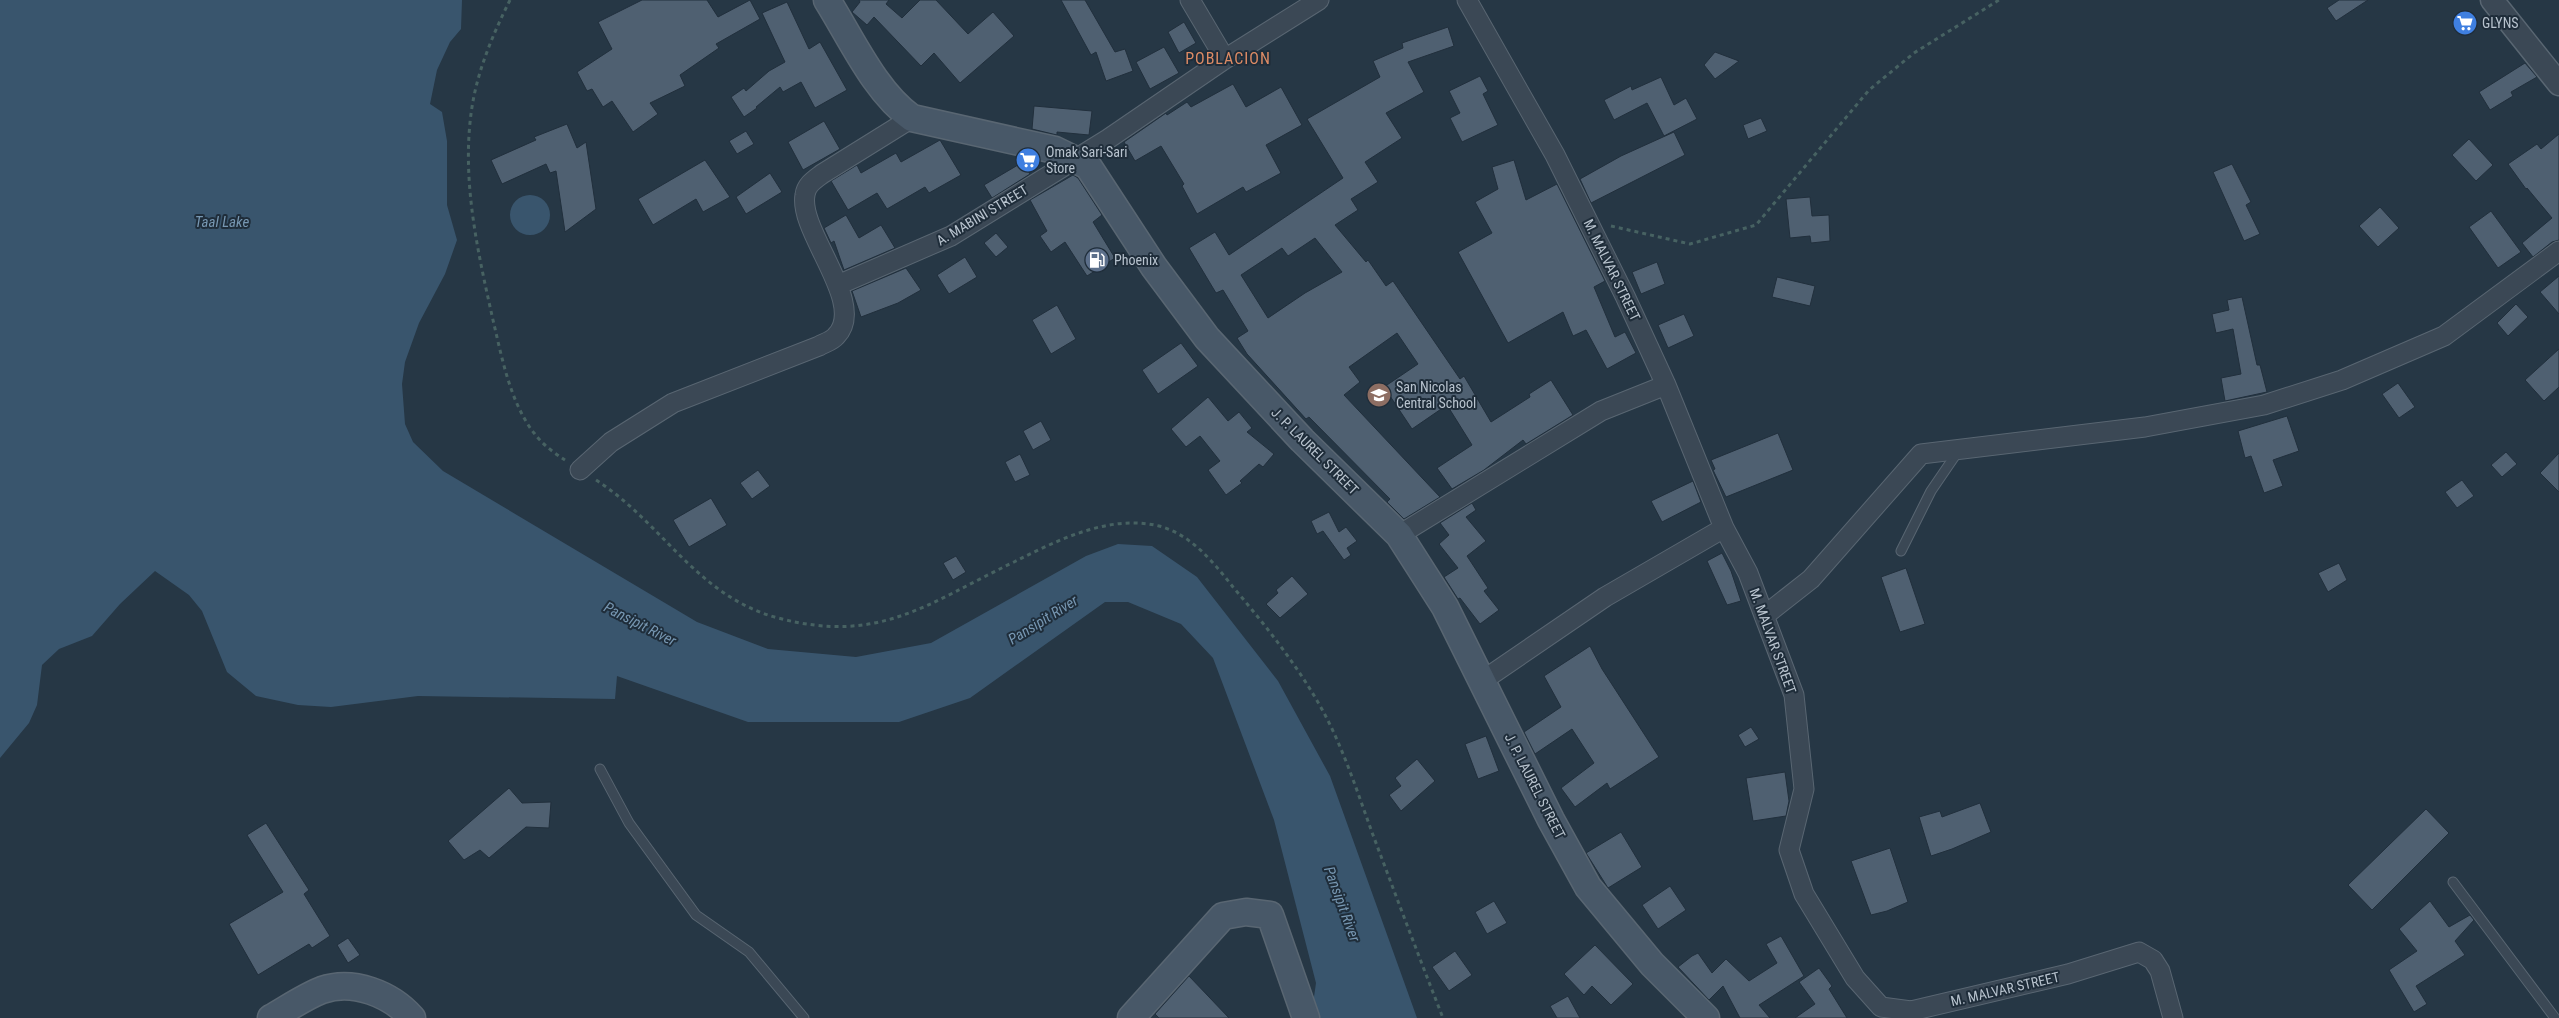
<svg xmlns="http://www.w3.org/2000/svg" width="2559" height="1018" font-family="'Roboto Condensed',sans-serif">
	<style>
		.water { fill: #39556d }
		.building { fill: #4f6071; stroke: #212f3c; fill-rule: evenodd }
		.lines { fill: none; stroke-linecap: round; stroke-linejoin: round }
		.service-casing { stroke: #596672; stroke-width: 11 }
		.minor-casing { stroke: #596672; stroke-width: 21 }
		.tertiary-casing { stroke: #596672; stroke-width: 25 }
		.secondary-casing { stroke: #596672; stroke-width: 29 }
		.path { stroke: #476262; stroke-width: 3; stroke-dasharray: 4 4; stroke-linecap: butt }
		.service { stroke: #3b4855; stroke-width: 9 }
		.minor { stroke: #3b4855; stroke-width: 19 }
		.tertiary { stroke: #3b4855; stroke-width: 22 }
		.secondary { stroke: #485868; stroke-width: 26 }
		.labels { text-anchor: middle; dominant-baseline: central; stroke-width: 4; stroke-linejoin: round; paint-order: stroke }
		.poi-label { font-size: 14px; fill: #b8c3ce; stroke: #1f2d3a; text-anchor: start }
		.street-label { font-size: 14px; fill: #b8c3ce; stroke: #1f2d3a }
		.water-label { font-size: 15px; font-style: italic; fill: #7797b2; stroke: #1f2d3a }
		.quarter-label { font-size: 16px; letter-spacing: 1px; fill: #dd8b65; stroke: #1f2d3a }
	</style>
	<rect width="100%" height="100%" fill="#263745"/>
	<path class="water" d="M0 0H462L461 29 450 42 437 70 430 104 442 112 447 141V205L457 240 445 274 419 323 405 362 402 384 405 424 413 442 443 471 697 622 768 649 856 657 931 643 1086 556 1118 544 1152 546 1197 577 1278 681 1330 776 1417 1018H1311L1316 983 1274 820 1213 658 1181 624 1128 602H1105L970 698 899 722H748L617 676 615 699 418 696 331 707 298 705 256 696 227 672 202 611 189 595 155 571 120 604 92 636 59 649 42 665 37 705 29 723 0 758Z
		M510 215a20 20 0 1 1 40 0a20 20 0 1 1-40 0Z"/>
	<path class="building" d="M642 0H707L718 17 750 0 760 19 716 44 719 48 680 75 685 86 650 103 658 114 633 132 612 101 603 107 592 89 587 91 577 72 612 49 598 22Z
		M859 0H889L886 4 902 18 920 0H936L968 34 993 12 1014 36 960 83 934 53 921 66 874 17 867 25 852 12 860 2Z
		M1061 0H1085L1115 52 1125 49 1133 71 1106 81 1096 52 1091 55Z
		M2339 0H2368L2336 21 2327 8Z
		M787 2 809 49 820 42 847 90 815 108 801 82 783 92 780 87 756 107 757 108 744 117 731 97 744 88 746 91 769 71 785 62 762 13Z
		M1184 22 1196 43 1179 53 1168 32Z
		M1448 27 1454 46 1408 62 1424 92 1386 113 1402 138 1365 162 1378 182 1351 199 1358 210 1335 225 1366 262 1368 260 1386 286 1393 281 1460 379 1464 376 1491 422 1530 397 1529 394 1551 380 1573 415 1526 444 1523 440 1484 470 1452 489 1437 468 1472 445 1447 405 1412 429 1384 387 1418 364 1397 333 1349 367 1360 382 1344 395 1440 497 1404 519 1387 502 1390 499 1309 417 1306 419 1247 354 1237 338 1248 331 1223 290 1216 293 1189 248 1215 232 1229 255 1343 178 1307 119 1380 77 1373 61 1403 48 1402 43ZM1315 238 1342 272 1305 293 1268 318 1241 275 1282 248 1288 256Z
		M1164 47 1179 73 1150 89 1136 62Z
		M1715 52 1739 61 1715 79 1704 65Z
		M2525 63 2537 77 2511 92 2513 96 2490 110 2479 92Z
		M1480 76 1488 91 1483 94 1498 125 1462 142 1450 118 1460 113 1449 91Z
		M1661 77 1674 105 1686 98 1697 119 1664 136 1647 103 1614 120 1604 100 1631 86 1632 90Z
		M1233 84 1246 107 1281 87 1302 125 1266 145 1281 173 1246 192 1243 187 1197 214 1182 186 1184 184 1161 146 1135 161 1124 142 1166 113 1167 115 1187 102 1191 107Z
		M1034 106 1092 111 1089 135 1057 132V135L1032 129Z
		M1761 118 1767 131 1748 139 1743 125Z
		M824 121 840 149 803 170 788 142Z
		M567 124 577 148 586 142 596 209 565 232 556 171 550 173 546 164 502 184 491 160 536 140 534 137Z
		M746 131 754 144 737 154 729 141Z
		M1674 132 1685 155 1591 203 1580 179 1621 156Z
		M2559 134V240L2552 242 2533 257 2522 243 2552 218 2527 188 2526 189 2508 164 2537 144 2541 149Z
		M2469 139 2493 165 2476 181 2452 155Z
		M940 140 961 175 929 193 925 187 887 209 877 193 848 210 831 181 857 165 861 173 896 153 901 162Z
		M705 160 730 197 703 212 696 199 653 225 638 199Z
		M1514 160 1526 200 1557 184 1605 281 1594 287 1615 337 1625 332 1636 353 1607 369 1586 330 1573 336 1563 312 1508 343 1458 252 1492 233 1475 202 1498 189 1492 167Z
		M1023 162 1030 174 992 198 984 185Z
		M2232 164 2251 202 2246 205 2260 234 2244 241 2213 172Z
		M770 173 782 192 746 214 736 197Z
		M1073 175 1078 178 1102 215 1093 222 1115 258 1087 276 1065 242 1051 252 1040 236 1047 231 1030 200Z
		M1810 197 1812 216 1829 215 1830 241 1811 243 1810 236 1790 238 1786 199Z
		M2380 207 2399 228 2378 247 2359 226Z
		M2491 211 2521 252 2498 268 2469 227Z
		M846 215 859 238 881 225 895 248 844 270 834 241 831 243 824 228Z
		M996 233 1008 247 996 257 984 243Z
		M965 257 977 277 949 294 937 275Z
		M1657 262 1665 284 1641 294 1632 272Z
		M906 268 921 290 898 303 861 317 852 291Z
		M2559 276V314L2540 292Z
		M1777 277 1815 286 1810 306 1772 297Z
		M2242 297 2257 365H2260L2267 392 2225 401 2221 378 2241 374 2233 329 2216 333 2212 314 2229 310 2227 300Z
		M2516 304 2528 317 2508 336 2497 323Z
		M1057 305 1076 339 1051 354 1032 320Z
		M1684 314 1694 336 1668 348 1658 325Z
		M1181 343 1198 366 1158 394 1142 370Z
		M2559 349V387L2544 401 2525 380Z
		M2398 383 2415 407 2399 418 2382 394Z
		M1208 397 1228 421 1239 412 1252 428 1247 432 1274 454 1263 467 1259 464 1240 481 1242 483 1226 495 1208 470 1220 461 1200 436 1186 447 1171 429Z
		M2287 416 2299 451 2273 460 2283 486 2264 493 2251 456 2245 458 2238 431Z
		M1041 421 1051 440 1033 450 1023 431Z
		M1778 433 1793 470 1726 497 1713 470 1715 469 1711 460Z
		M2506 452 2517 464 2502 477 2491 465Z
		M2559 453V492L2540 473Z
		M1020 454 1030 475 1015 482 1005 462Z
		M758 470 770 486 752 499 740 483Z
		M2462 480 2474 496 2457 508 2445 492Z
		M1693 481 1701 502 1662 522 1651 501Z
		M711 498 727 525 689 547 673 520Z
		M1472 503 1476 510 1466 517 1486 541 1467 556 1488 588 1484 591 1499 610 1480 624 1460 598 1458 599 1444 577 1458 568 1439 544 1449 535 1440 523Z
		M1329 512 1339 532 1346 527 1357 541 1347 548 1351 555 1344 560 1323 531 1317 534 1311 521Z
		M1722 553 1731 571 1741 601 1727 605 1707 561Z
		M956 556 966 572 953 580 943 563Z
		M2339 563 2347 580 2328 592 2318 573Z
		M1906 568 1925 624 1900 632 1881 577Z
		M1292 576 1308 594 1280 618 1266 604 1278 593 1276 590Z
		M1590 646 1602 669 1659 757 1610 789 1607 783 1575 807 1561 788 1594 763 1572 729 1535 754 1524 732 1561 707 1544 676Z
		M1751 727 1759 739 1745 747 1738 735Z
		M1486 736 1499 771 1478 779 1465 744Z
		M1417 759 1435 781 1401 811 1389 795 1401 786 1395 778Z
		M1785 772 1789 801 1786 816 1753 821 1746 778Z
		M509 788 522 803 551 802 549 828 526 827 489 858 480 850 464 860 448 841Z
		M1980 803 1991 832 1952 849 1931 856 1919 817 1940 811 1942 817Z
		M2426 809 2449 833 2372 910 2348 885Z
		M266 823 309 890 304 894 330 936 312 948 309 944 258 975 229 924 283 892 247 835Z
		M1621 832 1642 867 1608 888 1586 853Z
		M1890 848 1908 902 1887 911 1871 915 1851 861Z
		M1670 886 1686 910 1658 929 1642 905Z
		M1494 901 1507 923 1487 934 1475 912Z
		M2430 901 2449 927 2470 915 2474 920 2455 941 2465 955 2416 986 2427 1004 2414 1012 2389 970 2417 951 2399 929Z
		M1781 936 1804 976 1759 1005 1770 1018H1740L1723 986 1709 1000 1678 967 1692 956 1698 953 1712 973 1726 959 1749 981 1777 963 1766 944Z
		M348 938 360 955 348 963 337 945Z
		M1595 945 1633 984 1611 1005 1592 986 1584 995 1564 974Z
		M1455 951 1472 975 1449 991 1432 967Z
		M1819 968 1832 986 1829 989 1847 1018H1795L1815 1004 1799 982Z
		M1189 976 1229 1018H1159L1155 1014Z
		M1568 996 1580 1018H1557L1550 1006Z"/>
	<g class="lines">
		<defs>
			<path id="service" d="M1901 551 1931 491 1959 450
				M600 769 629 823 696 915 749 952 804 1018
				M2453 882 2555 1018"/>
			<path id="minor" d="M1190 0 1225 59
				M1467 0 1555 155 1625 296 1666 385 1724 528 1748 573 1794 695 1804 789 1789 850 1804 894 1855 978 1881 1007 1911 1011 2068 974 2139 952 2153 960 2160 971 2173 1018
				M838 285 951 236 1108 139 1225 59 1319 0
				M580 470 611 442 673 403 819 346C824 343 832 341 836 336 868 304 798 232 805 195 806 185 814 180 822 174L912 118
				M1399 535 1601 411 1666 385
				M1764 616 1811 579 1921 454 2145 427 2264 405 2342 380 2444 336 2559 251
				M1482 681 1605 597 1724 528"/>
			<path id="tertiary" d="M2492 0 2559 84"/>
			<path id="secondary" d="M827 0C851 38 875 92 912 118L1055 150 1088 166 1154 267 1207 338 1302 440 1399 535 1445 607 1551 820 1588 887 1652 964 1706 1018
				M271 1018C287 1009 304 997 322 990 353 979 391 994 412 1018
				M1131 1018 1223 916 1246 912 1270 915 1306 1018"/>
		</defs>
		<use href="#service" class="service-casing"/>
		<use href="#minor" class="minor-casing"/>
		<use href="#tertiary" class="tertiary-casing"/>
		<use href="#secondary" class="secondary-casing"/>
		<path class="path" d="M510 0C492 36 476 74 471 114 462 183 478 253 493 320 502 358 510 402 534 433 542 444 554 453 565 460
			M1611 226 1690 244 1756 225 1869 90 1914 53 1999 0
			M596 480C663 523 696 596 778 618 880 645 928 603 1014 562 1058 540 1109 514 1159 526 1192 535 1213 562 1233 587 1266 626 1298 666 1323 711 1344 750 1358 794 1373 835 1396 896 1419 957 1443 1018"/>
		<use href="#service" class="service"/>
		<use href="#minor" class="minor"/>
		<use href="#tertiary" class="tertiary"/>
		<use href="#secondary" class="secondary"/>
	</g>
	<defs>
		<symbol id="supermarket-disc" viewBox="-11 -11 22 22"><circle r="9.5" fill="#3f7fe0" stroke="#1f2d3a"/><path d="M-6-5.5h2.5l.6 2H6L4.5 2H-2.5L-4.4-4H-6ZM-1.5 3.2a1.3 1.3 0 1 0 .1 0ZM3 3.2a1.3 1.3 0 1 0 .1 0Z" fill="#fff"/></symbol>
		<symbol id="fuel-disc" viewBox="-11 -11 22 22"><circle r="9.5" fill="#5c6f8a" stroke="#1f2d3a"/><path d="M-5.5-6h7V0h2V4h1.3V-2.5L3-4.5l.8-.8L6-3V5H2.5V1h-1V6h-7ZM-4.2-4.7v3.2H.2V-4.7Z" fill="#fff"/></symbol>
		<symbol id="school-disc" viewBox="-11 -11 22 22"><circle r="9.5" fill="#8d6e63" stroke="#1f2d3a"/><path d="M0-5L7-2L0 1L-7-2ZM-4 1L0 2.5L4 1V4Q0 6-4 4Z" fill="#fff"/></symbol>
	</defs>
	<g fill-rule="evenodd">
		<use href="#supermarket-disc" x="2451" y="9" width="28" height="28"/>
		<use href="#supermarket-disc" x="1014" y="146" width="28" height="28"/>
		<use href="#fuel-disc" x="1083" y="246" width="28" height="28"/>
		<use href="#school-disc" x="1365" y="381" width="28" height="28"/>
	</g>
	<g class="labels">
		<g class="poi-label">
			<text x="2482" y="23">GLYNS</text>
			<text x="1046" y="152">Omak Sari-Sari<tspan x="1046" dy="16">Store</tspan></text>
			<text x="1114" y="260">Phoenix</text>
			<text x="1396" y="387">San Nicolas<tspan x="1396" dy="16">Central School</tspan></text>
		</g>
		<g class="street-label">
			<text transform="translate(982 215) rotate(-31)">A. MABINI STREET</text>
			<text transform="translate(1612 270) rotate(64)">M. MALVAR STREET</text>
			<text transform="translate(1315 451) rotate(45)">J. P. LAUREL STREET</text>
			<text transform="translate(1773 641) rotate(70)">M. MALVAR STREET</text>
			<text transform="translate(1535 786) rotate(63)">J. P. LAUREL STREET</text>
			<text transform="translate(2005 989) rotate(-13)">M. MALVAR STREET</text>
		</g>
		<g class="water-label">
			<text x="222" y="222">Taal Lake</text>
			<text transform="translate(1043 620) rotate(-32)">Pansipit River</text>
			<text transform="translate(640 624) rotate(27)">Pansipit River</text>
			<text transform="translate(1342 904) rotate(70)">Pansipit River</text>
		</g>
		<g class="quarter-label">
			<text x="1228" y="58">POBLACION</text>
		</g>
	</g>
</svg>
